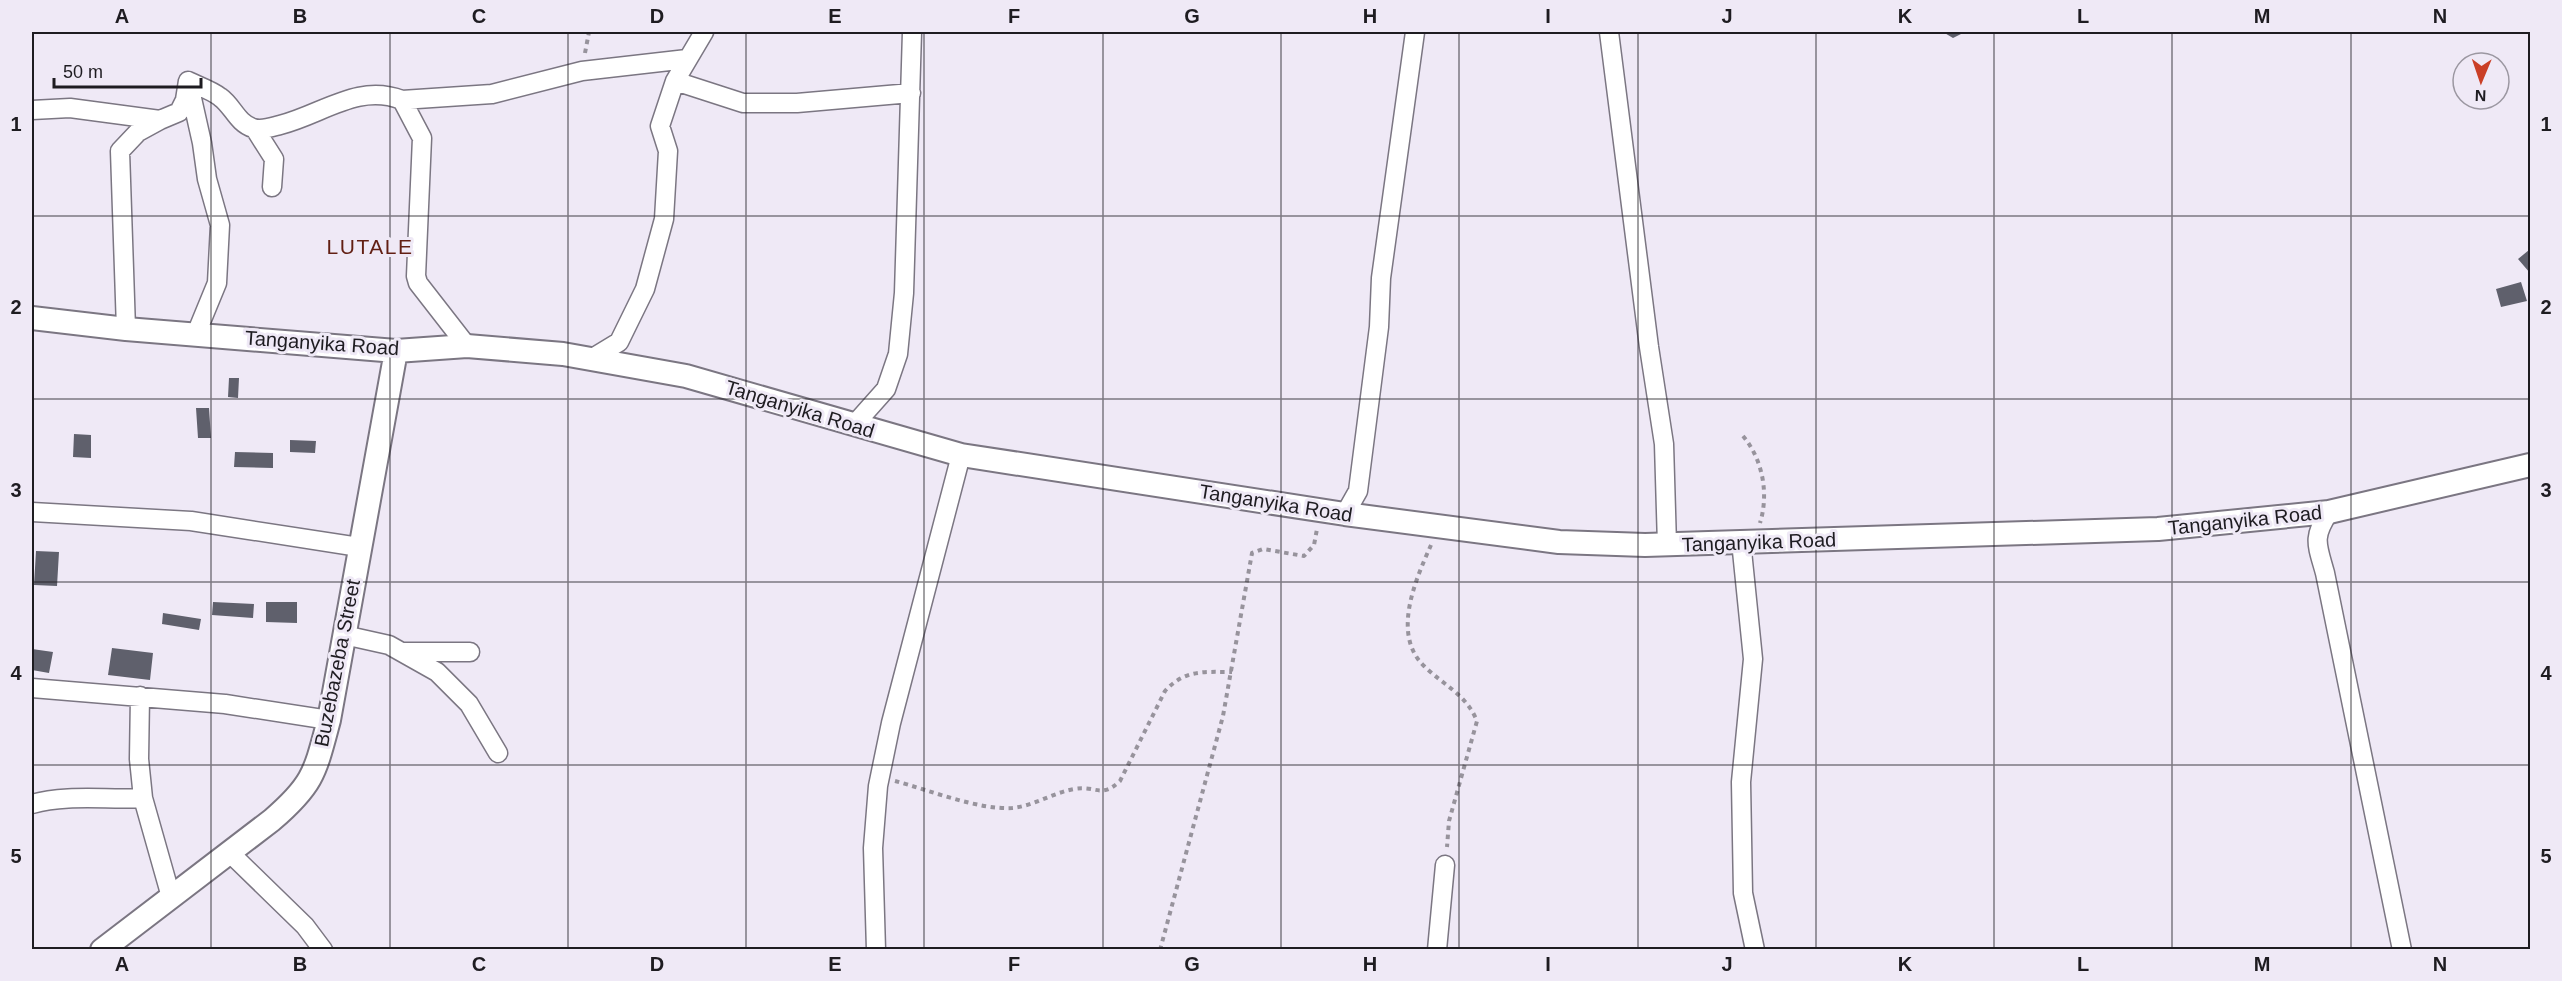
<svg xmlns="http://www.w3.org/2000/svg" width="2562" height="981" font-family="Helvetica,sans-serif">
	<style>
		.building { fill: #5f606c }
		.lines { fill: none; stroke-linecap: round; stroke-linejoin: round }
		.minor-casing { stroke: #7b7682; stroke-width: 21 }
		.tertiary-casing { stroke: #7b7682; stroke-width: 26 }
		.path { stroke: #97939c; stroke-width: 4; stroke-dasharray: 4.5 4.5; stroke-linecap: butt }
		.minor { stroke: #fff; stroke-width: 18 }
		.tertiary { stroke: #fff; stroke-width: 22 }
		.grid { fill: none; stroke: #1e1c21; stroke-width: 1.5; stroke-opacity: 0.55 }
		.labels { text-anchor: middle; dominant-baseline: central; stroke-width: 6; stroke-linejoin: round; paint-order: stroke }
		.street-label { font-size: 20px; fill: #1e1c21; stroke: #efe9f6 }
		.neighbourhood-label { font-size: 21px; letter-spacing: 1.5px; fill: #621f13; stroke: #efe9f6 }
		.neatline { fill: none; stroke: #1e1c21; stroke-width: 2 }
		.grid-label { font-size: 20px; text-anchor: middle; font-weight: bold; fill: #1e1c21 }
	</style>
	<rect width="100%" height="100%" fill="#efe9f6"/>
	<path class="building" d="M1943 32H1965L1953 38Z
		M2529 250 2530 251V273L2518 259Z
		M2521 282 2527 301 2501 307 2496 289Z
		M229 378H239L238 398 228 397Z
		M196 408H209L211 438H198Z
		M74 434 91 435V458L73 457Z
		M290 440 316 441 315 453 290 452Z
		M235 452 273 453V468L234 467Z
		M36 551 59 552 57 586 34 585Z
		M213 602 254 604 253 618 212 615Z
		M266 602H297V623L266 622Z
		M163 613 201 619 199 630 162 624Z
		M112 648 153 653 150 680 108 675Z
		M32 649 53 652 49 673 32 670Z"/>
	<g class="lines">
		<defs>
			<path id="minor" d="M1609 32 1649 347 1664 444 1667 545
				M675 81 743 103H797L911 93
				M189 85 202 143 207 179 220 225 217 283 196 334
				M402 100 492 94 582 71 687 59
				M32 110 70 108 160 120 179 112 185 100 188 81C198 86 211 90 220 97 233 106 237 123 253 128 262 131 272 127 280 125 323 114 358 83 402 100L422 138 416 276 418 283 467 346
				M255 129 274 159 272 187
				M126 329 120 151 138 132 160 120
				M591 359 619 342 645 289 664 219 668 151 660 126 675 81 704 32
				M854 425 886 389 898 354 904 293 912 32
				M32 512 191 521 359 547
				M2329 512C2312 538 2317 544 2325 573L2402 950
				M1345 514 1358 491 1379 327 1381 278 1415 32
				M1741 541 1753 659 1741 782 1743 893 1755 950
				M344 635 389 645 437 672 469 704 498 753
				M404 652H470
				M32 688 225 704 329 720
				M140 696 139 759 143 798 171 897
				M32 804C67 794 106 800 143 798
				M230 853 305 926 323 950
				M876 950 873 848 878 786 891 723 961 455
				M1437 950 1445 865"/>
			<path id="tertiary" d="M32 318 126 329 396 351 467 346 563 354 686 376 961 455 1345 514 1559 542 1645 545 2158 529 2329 512 2530 465
				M102 950 272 820C314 784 315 772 329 720L396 351"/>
		</defs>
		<use href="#minor" class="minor-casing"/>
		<use href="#tertiary" class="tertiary-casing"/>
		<path class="path" d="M585 53 589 32
			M1743 436C1763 460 1769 494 1760 523
			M1431 545C1416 579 1391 634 1424 666 1443 685 1466 694 1477 721L1449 821 1447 847
			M895 781C929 790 978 810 1012 808 1034 806 1052 793 1074 789 1096 785 1101 799 1120 781L1165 691C1185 669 1205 672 1232 672
			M1160 950 1223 716 1252 553 1263 549 1304 556 1314 545 1317 529"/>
		<use href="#minor" class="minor"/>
		<use href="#tertiary" class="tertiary"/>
	</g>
	<path class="grid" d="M211 32V950M390 32V950M568 32V950M746 32V950M924 32V950M1103 32V950M1281 32V950M1459 32V950M1638 32V950M1816 32V950M1994 32V950M2172 32V950M2351 32V950M32 216H2530M32 399H2530M32 582H2530M32 765H2530"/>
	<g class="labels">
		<g class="street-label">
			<text transform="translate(322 343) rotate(4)">Tanganyika Road</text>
			<text transform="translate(800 409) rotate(17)">Tanganyika Road</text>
			<text transform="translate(1276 503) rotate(9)">Tanganyika Road</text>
			<text transform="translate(2245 520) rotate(-6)">Tanganyika Road</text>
			<text transform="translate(1759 542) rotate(-2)">Tanganyika Road</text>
			<text transform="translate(337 663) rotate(-79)">Buzebazeba Street</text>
		</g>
		<g class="neighbourhood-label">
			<text x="370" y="246">LUTALE</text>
		</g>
	</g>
	<rect width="2562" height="981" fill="none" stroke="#efe9f6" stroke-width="66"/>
	<g transform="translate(2481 81) rotate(182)"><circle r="28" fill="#efe9f6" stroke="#9b97a1" stroke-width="1.5"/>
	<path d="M0-4.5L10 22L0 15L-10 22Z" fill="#ca3f26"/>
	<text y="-9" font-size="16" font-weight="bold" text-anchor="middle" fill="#1e1c21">N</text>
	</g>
	<path d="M54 78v9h147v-9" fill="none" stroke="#1e1c21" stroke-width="3"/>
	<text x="63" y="78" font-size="18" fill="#1e1c21" stroke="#efe9f6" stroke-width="4.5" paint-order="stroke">50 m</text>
	<rect x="33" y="33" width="2496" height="915" class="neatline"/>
	<g class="grid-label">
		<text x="122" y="23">A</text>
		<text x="300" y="23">B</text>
		<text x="479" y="23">C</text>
		<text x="657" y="23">D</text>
		<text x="835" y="23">E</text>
		<text x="1014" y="23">F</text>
		<text x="1192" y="23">G</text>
		<text x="1370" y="23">H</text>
		<text x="1548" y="23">I</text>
		<text x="1727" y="23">J</text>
		<text x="1905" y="23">K</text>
		<text x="2083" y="23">L</text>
		<text x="2262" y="23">M</text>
		<text x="2440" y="23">N</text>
		<text x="16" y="131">1</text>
		<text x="2546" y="131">1</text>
		<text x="16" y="314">2</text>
		<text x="2546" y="314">2</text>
		<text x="16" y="497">3</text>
		<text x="2546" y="497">3</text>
		<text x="16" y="680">4</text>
		<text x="2546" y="680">4</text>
		<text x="16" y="863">5</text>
		<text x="2546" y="863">5</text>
		<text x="122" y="971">A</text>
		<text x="300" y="971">B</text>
		<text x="479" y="971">C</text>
		<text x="657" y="971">D</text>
		<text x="835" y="971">E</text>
		<text x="1014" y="971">F</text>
		<text x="1192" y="971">G</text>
		<text x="1370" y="971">H</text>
		<text x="1548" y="971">I</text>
		<text x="1727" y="971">J</text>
		<text x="1905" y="971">K</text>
		<text x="2083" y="971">L</text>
		<text x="2262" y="971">M</text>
		<text x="2440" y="971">N</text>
	</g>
</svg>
